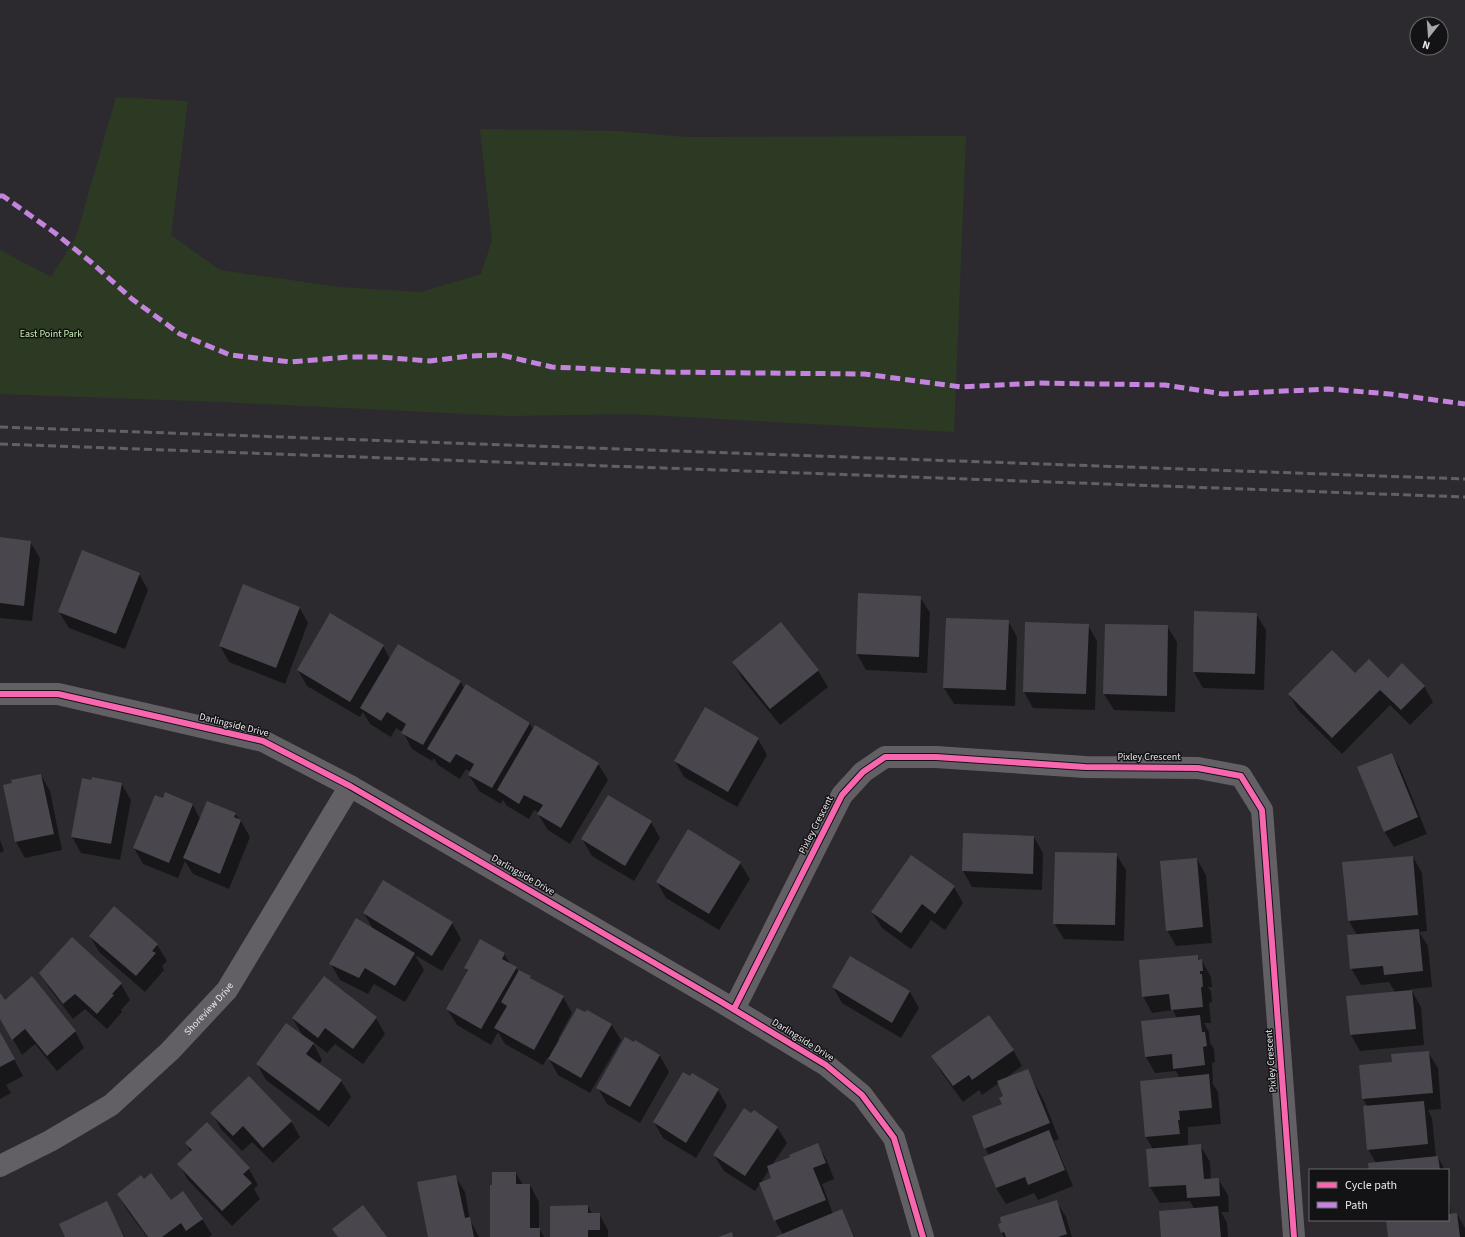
<svg xmlns="http://www.w3.org/2000/svg" width="1465" height="1237" font-family="'Source Sans 3',sans-serif">
	<style>
		.green { fill: #2c3a24 }
		.shadow { fill: #0007 }
		.building { fill: #4a464d }
		.lines { fill: none; stroke-linecap: round; stroke-linejoin: round }
		.minor { stroke: #626064; stroke-width: 22 }
		.rail { stroke: #626063; stroke-width: 3; stroke-dasharray: 8 4; stroke-linecap: butt }
		.quiet { stroke: #c483df; stroke-width: 5; stroke-dasharray: 10 5; stroke-linecap: butt }
		.cycleway-casing { stroke: #131215; stroke-width: 8 }
		.cycleway { stroke: #f766af; stroke-width: 6 }
		.labels { text-anchor: middle; dominant-baseline: central; stroke-width: 3; stroke-linejoin: round; paint-order: stroke }
		.park-label { font-size: 10px; fill: #c8f1b2; stroke: #131215 }
		.street-label { font-size: 10px; fill: #e9e8ec; stroke: #131215 }
	</style>
	<rect width="100%" height="100%" fill="#2c2a2e"/>
	<path class="green" d="M116 97 188 101 171 235 220 270 339 287 421 292 481 274 492 240 480 129 619 131 685 137 966 136 954 432 630 414 507 416 222 402 0 394V250L51 277 76 237Z"/>
	<path class="shadow" d="M0 538 30 542 40 558 32 621 0 618Z
		M139 574 148 590 125 649 69 628 59 612Z
		M859 594 920 597 930 613 927 673 866 670 857 654Z
		M299 607 308 623 285 684 229 662 220 646Z
		M1195 612 1256 614 1266 630 1264 690 1203 688 1194 672Z
		M1008 621 1017 637 1015 706 954 704 944 688Z
		M781 623 818 671 828 687 780 725 742 678 733 662Z
		M1026 623 1088 625 1097 641 1095 710 1033 708 1024 692Z
		M1167 626 1177 642 1175 712 1114 710 1104 694Z
		M383 646 390 659 460 681 464 688 530 723 533 730 598 764 608 780 570 844 548 830 538 814 539 813 534 810 529 819 507 806 503 800 501 804 479 791 469 775 471 772 466 769 460 779 438 765 434 758 432 761 412 749 403 732 396 728 391 737 370 724 363 712 360 717 307 686 298 670Z
		M1355 675 1424 686 1433 702 1410 725 1390 705 1342 754 1299 711 1289 695Z
		M758 739 767 755 737 807 684 777 675 761Z
		M1392 754 1401 770 1427 834 1394 847 1384 831Z
		M41 775 50 791 62 850 25 858 16 842Z
		M121 783 131 800 120 860 81 853 72 837Z
		M166 794 193 805 200 819 235 814 241 821 250 837 229 889 193 874 185 861 178 878 143 864 134 848Z
		M651 822 660 838 634 881 592 856 582 839Z
		M1034 837 1043 853 1042 890 972 887 963 871Z
		M0 840 4 851 0 853Z
		M1116 854 1126 870 1124 941 1064 939 1054 923Z
		M1413 857 1422 873 1427 931 1419 932 1428 946 1432 987 1411 989 1421 1007 1424 1045 1360 1051 1351 1035 1395 992 1389 982 1361 985 1351 968 1357 935 1349 921 1343 863Z
		M1197 859 1206 875 1212 943 1176 946 1167 930Z
		M740 863 750 879 719 930 666 898 657 882Z
		M954 887 963 903 945 930 931 920 911 949 882 928 872 912Z
		M364 913 452 923 461 939 442 971 415 955 424 970 405 1002 374 984 368 994 340 980 331 964 373 929Z
		M90 936 157 945 167 961 162 966 164 970 145 992 99 952Z
		M504 954 510 964 516 968 519 972 530 977 532 980 563 997 572 1013 558 1039 559 1040 611 1024 621 1040 590 1093 558 1075 548 1057 543 1065 505 1044 498 1032 491 1045 457 1025 447 1009 468 973 465 968Z
		M1197 956 1200 961H1202L1211 977 1212 987H1208L1211 991 1212 1002 1209 1003 1211 1023H1204L1209 1032 1210 1043 1214 1049 1215 1062 1212 1063 1213 1081 1212 1082 1218 1092 1221 1124 1188 1127V1146L1200 1145 1210 1162 1211 1179H1218L1228 1195 1229 1212H1221L1227 1223 1228 1237H1162L1194 1209 1190 1201 1160 1203 1150 1187 1148 1149H1153L1146 1137 1180 1078 1176 1071 1155 1073 1146 1057 1177 1018 1173 1010 1152 1013 1143 996Z
		M851 957 910 992 919 1008 901 1038 842 1003 833 987Z
		M40 973 121 984 130 1000 121 1010 122 1012 107 1029 85 1009 73 1019 50 989Z
		M0 994 5 1001 75 1031 84 1048 57 1071 35 1044 22 1055 0 1017Z
		M376 1018 385 1034 363 1064 335 1044 327 1053 312 1041 322 1060 319 1064 341 1081 351 1097 329 1127 266 1080 257 1064 304 1038 293 1019Z
		M0 1033 23 1076 6 1085 11 1093 0 1099Z
		M635 1042 660 1056 669 1072 640 1123 607 1104 598 1088Z
		M1013 1050 1022 1066 1006 1078 1027 1070 1044 1101 1059 1139 1054 1141 1073 1186 1038 1200 1034 1193 1006 1204 996 1188 984 1157 989 1155 985 1148 1003 1105 1005 1096 999 1083 982 1095 979 1090 963 1102 942 1073 933 1057Z
		M1428 1052 1438 1068 1441 1109 1428 1110 1432 1118 1436 1157H1438L1445 1170H1370L1376 1163 1368 1149V1107L1363 1099 1393 1062Z
		M718 1090 727 1106 696 1158 663 1138 654 1122Z
		M212 1113 291 1121 300 1137 273 1163 252 1142 242 1151 221 1129Z
		M777 1127 787 1143 772 1165 818 1145 827 1161 834 1179 822 1184 833 1214 842 1211 855 1237H778L783 1235 775 1220 773 1178 769 1170 755 1191 724 1171 714 1155Z
		M186 1143 249 1169 258 1185 254 1189 260 1199 232 1226 188 1180 179 1164 191 1152Z
		M516 1173 523 1185H530L539 1202V1228L544 1237H491Z
		M455 1176 465 1192 470 1220 479 1237H429Z
		M1448 1185 1451 1215 1457 1214 1465 1228V1237H1389L1395 1220H1448Z
		M118 1194 171 1202 202 1219 212 1235 209 1237H147L127 1210Z
		M1056 1201 1066 1217 1072 1237H1004L1002 1233Z
		M106 1203 125 1237H66Z
		M588 1206 592 1214H599L608 1230V1237H551Z"/>
	<path class="building" d="M0 537 31 541 24 606 0 603Z
		M82 550 140 573 116 634 58 612Z
		M243 584 300 607 276 668 219 646Z
		M858 593 921 596 919 657 856 654Z
		M1194 611 1257 613 1255 674 1193 672Z
		M330 613 384 645 350 702 297 670Z
		M946 618 1009 620 1006 690 943 688Z
		M781 622 819 670 770 709 732 662Z
		M1025 622 1089 624 1086 694 1023 692Z
		M1105 624 1168 625 1167 696 1103 694Z
		M398 644 461 681 423 745 401 733 406 724 387 712 381 721 360 708Z
		M1332 650 1355 673 1369 659 1388 678 1402 663 1425 686 1401 710 1380 690 1332 738 1288 694Z
		M466 684 530 723 492 788 468 775 474 764 456 754 450 763 427 749Z
		M705 707 759 738 728 792 674 761Z
		M535 725 599 763 561 828 537 814 543 805 524 795 519 804 497 790Z
		M1392 753 1418 817 1384 832 1357 767Z
		M41 774 54 834 15 842 3 785 12 783 11 780Z
		M92 777 122 783 111 844 71 837 82 778 91 780Z
		M165 792 193 804 169 863 133 848 155 795 163 798Z
		M608 795 652 821 625 866 581 839Z
		M207 801 236 813 234 817 241 820 220 874 183 858Z
		M688 829 741 862 709 914 656 882Z
		M963 833 1034 836 1033 874 962 871Z
		M1055 852 1117 853 1115 925 1053 924Z
		M911 855 955 886 935 914 922 904 901 933 871 912Z
		M1413 856 1418 915 1348 921 1342 862Z
		M1197 858 1203 927 1166 931 1160 861Z
		M383 880 453 922 432 956 363 913Z
		M114 906 158 944 152 951 156 953 136 976 89 936Z
		M356 918 415 953 395 986 365 968 359 978 329 964Z
		M1419 929 1423 971 1384 975 1383 966 1350 969 1347 935Z
		M72 937 122 983 112 994 114 995 97 1014 75 994 63 1004 39 973Z
		M480 939 505 953 502 959 517 967 481 1029 446 1009 468 970 464 968Z
		M1198 955V960L1202 959 1203 971H1200V974H1202L1203 987H1201L1203 1007 1171 1010 1169 994 1142 997 1139 960Z
		M850 956 910 991 892 1023 832 987Z
		M519 970 531 976 530 978 564 996 534 1050 494 1028 507 1006 501 1002Z
		M32 976 76 1031 47 1056 25 1029 12 1040 0 1019V993L5 1000Z
		M324 976 377 1017 353 1049 325 1028 318 1038 292 1018Z
		M1412 990 1416 1029 1350 1035 1346 996Z
		M577 1008 585 1012 587 1010 612 1024 581 1078 548 1059Z
		M989 1015 1014 1050 972 1080 969 1075 953 1086 931 1056Z
		M1200 1015 1202 1032H1205L1207 1046 1203 1047 1205 1065 1173 1069 1172 1054 1145 1057 1141 1021Z
		M286 1023 314 1043 306 1054 342 1080 319 1111 256 1064Z
		M0 1032 15 1059 0 1067Z
		M625 1037 634 1042 635 1040 660 1055 630 1107 596 1088Z
		M1429 1051 1433 1093 1362 1099 1359 1065 1392 1062 1391 1054Z
		M1028 1069 1050 1123 984 1149 972 1116 1002 1104 999 1098 1003 1096 997 1081Z
		M683 1072 690 1076 692 1073 719 1089 686 1143 653 1122Z
		M1209 1074 1212 1108 1179 1111 1180 1120H1178L1180 1134 1145 1137 1140 1081Z
		M249 1076 292 1121 263 1148 243 1126 233 1136 210 1113Z
		M1424 1101 1428 1144 1367 1150 1363 1106Z
		M744 1108 751 1113 754 1110 778 1127 745 1176 713 1155Z
		M207 1122 250 1168 243 1174 252 1183 222 1211 177 1164 192 1150 185 1143Z
		M1049 1130 1065 1170 1028 1185 1025 1177 996 1188 983 1157Z
		M818 1143 826 1163 813 1168 826 1200 774 1221 759 1183 771 1178 767 1166 790 1157 789 1155Z
		M1201 1144 1204 1179 1219 1178 1220 1196 1187 1198 1186 1185 1149 1187 1146 1149Z
		M1438 1156 1440 1170H1369L1368 1163Z
		M492 1172H516V1184H530V1228H540V1237H490V1185H492Z
		M151 1173 171 1200 183 1191 203 1219 186 1231 181 1223 162 1237H148L117 1194 141 1175 144 1179Z
		M456 1175 465 1218 470 1217 474 1237H428L417 1182Z
		M1057 1200 1067 1234 1058 1237H1006L1004 1232 1001 1233 998 1224 1001 1223 1000 1217Z
		M107 1201 124 1237H65L59 1224Z
		M363 1205 387 1237H338L332 1229Z
		M588 1205V1213H600V1230H588V1237H550V1206Z
		M1218 1206 1221 1237H1161L1159 1211Z
		M842 1209 854 1237H775Z
		M1457 1213 1460 1237H1388L1386 1220H1448V1214Z
		M732 1232 733 1237H718Z"/>
	<g class="lines">
		<g class="minor">
			<path d="M0 694H58L263 741 350 786 718 1000 826 1065 862 1095 894 1138 923 1237"/>
			<path d="M734 1009 842 795 863 772 885 757H936L1085 767 1198 768 1241 776 1262 810 1294 1237"/>
			<path id="s1" d="M0 1166 50 1141 111 1105 170 1051 227 990 350 786"/>
		</g>
		<path class="rail" d="M0 427 1465 479
			M0 444 1465 497"/>
		<path class="quiet" d="M0 196H3L55 233 92 263 132 299 180 334 230 355 291 362 348 357H379L430 361 469 356 501 355 552 367 659 372 864 374 962 387 1039 383 1165 385 1223 394 1328 389 1390 394 1465 404"/>
		<defs>
			<path id="cycleway" d="M0 694H58L263 741 350 786 718 1000 826 1065 862 1095 894 1138 923 1237
				M734 1009 842 795 863 772 885 757H936L1085 767 1198 768 1241 776 1262 810 1294 1237"/>
		</defs>
		<use href="#cycleway" class="cycleway-casing"/>
		<use href="#cycleway" class="cycleway"/>
	</g>
	<g class="labels">
		<g class="park-label">
			<text x="51" y="334">East Point Park</text>
		</g>
		<g class="street-label">
			<text transform="translate(234 725) rotate(14)">Darlingside Drive</text>
			<text x="1149" y="757">Pixley Crescent</text>
			<text transform="translate(816 825) rotate(-63)">Pixley Crescent</text>
			<text transform="translate(523 875) rotate(30)">Darlingside Drive</text>
			<text stroke="none"><textPath href="#s1" startOffset="264">Shoreview Drive</textPath></text>
			<text transform="translate(803 1040) rotate(32)">Darlingside Drive</text>
			<text transform="translate(1271 1061) rotate(-94)">Pixley Crescent</text>
		</g>
	</g>
	<rect x="1309" y="1169" width="140" height="52" fill="#131215" stroke="#69686b"/>
	<rect x="1317" y="1182" width="20" height="6" fill="#f766af" stroke="#69686b"/>
	<text x="1345" y="1189" font-size="12" fill="#e9e8ec">Cycle path</text>
	<rect x="1317" y="1202" width="20" height="6" fill="#c483df" stroke="#69686b"/>
	<text x="1345" y="1209" font-size="12" fill="#e9e8ec">Path</text>
	<g transform="translate(1429 36) rotate(197)"><circle r="19" fill="#131215" stroke="#69686b"/>
	<path d="M0-3L7 15L0 10L-7 15Z" fill="#a7a6aa"/>
	<text y="-6" font-size="11" font-weight="bold" text-anchor="middle" fill="#e9e8ec">N</text>
	</g>
</svg>
